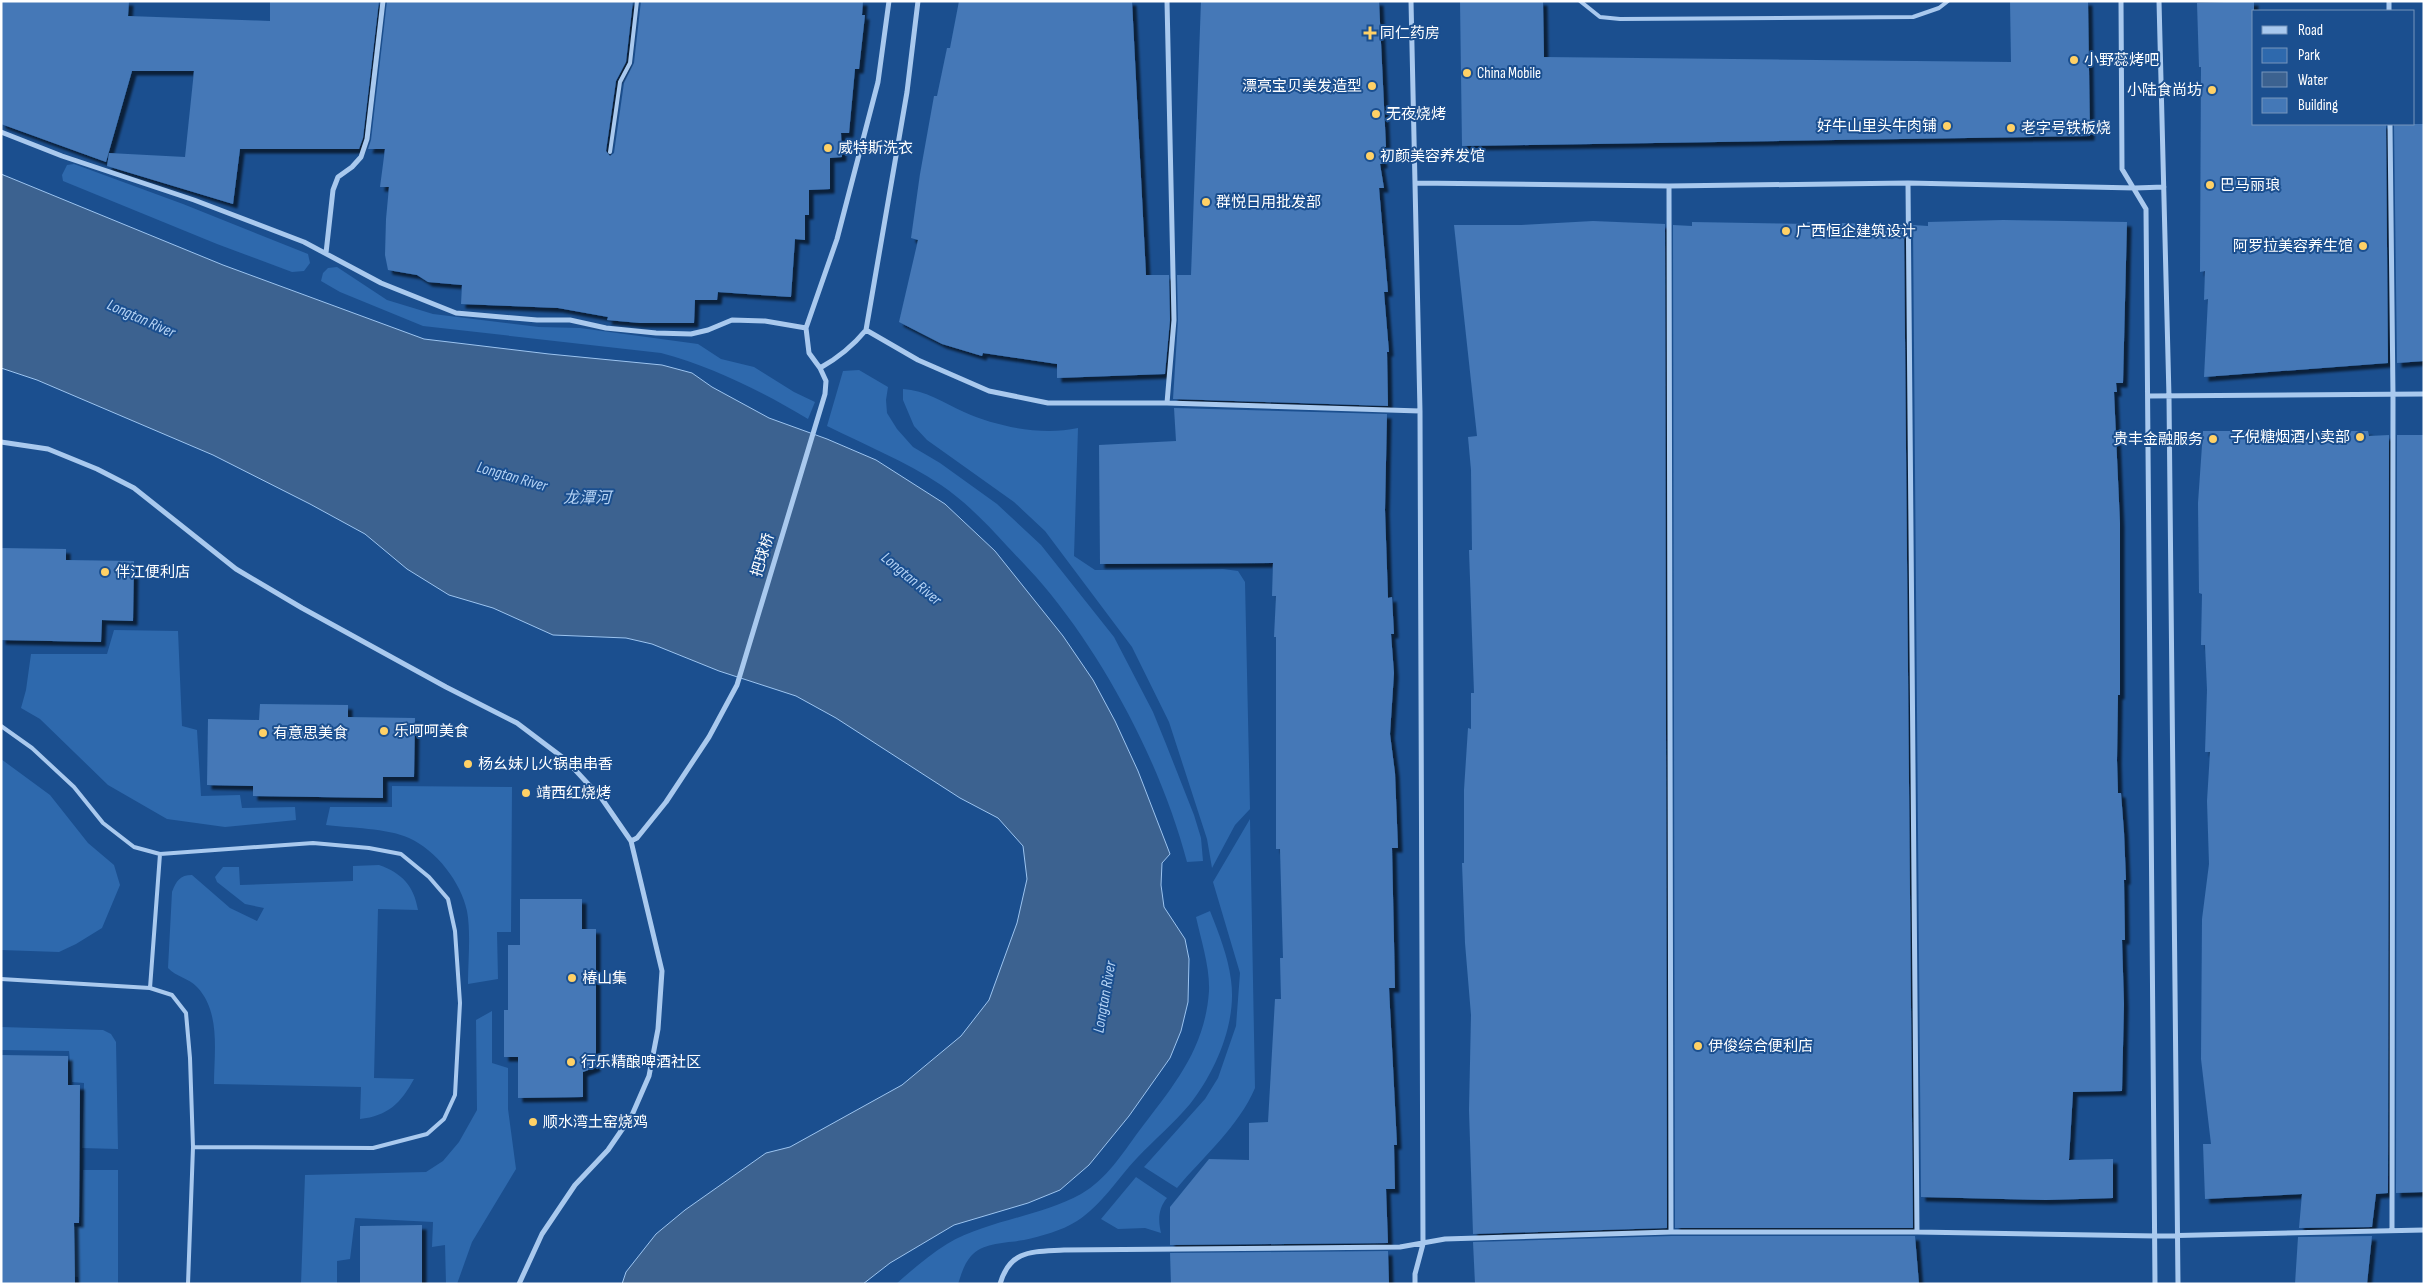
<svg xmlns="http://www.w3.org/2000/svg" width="2425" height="1285" font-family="'Sofia Sans Condensed','Noto Sans SC',sans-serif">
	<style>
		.green { fill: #2e69ad }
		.water { fill: #3c6290; stroke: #9cc4f0 }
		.building { fill: #4478b7; filter: url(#shadow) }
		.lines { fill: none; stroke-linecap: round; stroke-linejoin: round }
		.lane { stroke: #a9c9ee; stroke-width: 4 }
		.street { stroke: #a9c9ee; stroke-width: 5 }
		.poi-dot { fill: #ffd166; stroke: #1b4f8f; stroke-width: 2 }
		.labels { text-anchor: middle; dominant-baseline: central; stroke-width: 4; stroke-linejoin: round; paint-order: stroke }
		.poi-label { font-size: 15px; fill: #fff; stroke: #1b4f8f; text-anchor: start }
		.street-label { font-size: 15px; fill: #fff; stroke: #1b4f8f }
		.water-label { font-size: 16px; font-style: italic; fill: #b5d3f5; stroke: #1b4f8f }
	</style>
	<defs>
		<filter id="shadow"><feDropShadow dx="4.5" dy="4.5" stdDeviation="1" flood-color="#0009"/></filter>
	</defs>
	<rect width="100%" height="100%" fill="#1b4f8f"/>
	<path class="green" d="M74 164 183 204 308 254 310 263 304 271 292 272 217 244 63 181 62 175 67 165Z
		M337 267 387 300 433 314 539 327 580 328 698 344 721 359 754 367 794 392 815 402 808 419C761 391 713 367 661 353L423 326 340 292 321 281 323 273 328 268Z
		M859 370 888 387 886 400 887 413 897 429 913 447 940 463 997 504 1041 545 1114 637 1153 712 1166 744 1194 815 1201 838 1203 861 1187 862C1162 767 1107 661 1043 585 1032 572 1019 559 1007 546 987 524 966 502 941 485 905 461 865 445 827 426L843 371Z
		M903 389C925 390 944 403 964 412 998 427 1042 436 1078 428L1074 556 1095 570 1223 569 1238 571 1245 582 1250 809 1235 825 1212 868 1207 839 1169 722 1132 647 1045 531 1014 502 927 440 914 426 903 400Z
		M114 630 178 631 182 726 197 730 201 796 240 795 242 808 295 807 296 820 225 827 167 819 108 785 40 719 21 708 26 690 31 654H107Z
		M1 759 50 795 88 843 114 865 120 885 102 928 76 944 59 952 1 950Z
		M392 786 512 787 511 932H497L498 979 468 984C468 962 471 932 467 911 461 882 436 850 409 838 387 828 350 828 326 825L330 807H392Z
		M1250 819 1255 1088C1239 1126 1203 1157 1177 1188L1144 1167 1205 1099 1218 1078 1236 1026 1240 973 1213 882Z
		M379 865C402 873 414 886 418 910L378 909 374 1078 414 1079C401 1103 388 1116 360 1119L361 1087 214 1084C214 1053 221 1012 197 987 189 978 176 977 168 968L172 892C176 881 180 875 192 875L230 908 257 921 264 908 245 904 217 882 215 877 223 867H239L240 885 353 881V866Z
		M1210 911C1219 934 1228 956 1231 980 1237 1022 1216 1071 1190 1104 1174 1123 1154 1140 1137 1158 1117 1179 1102 1205 1077 1221 1061 1231 1042 1236 1024 1240 1007 1243 983 1242 971 1256 964 1264 961 1275 958 1284H896C912 1270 929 1255 947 1244 988 1220 1039 1217 1081 1194 1107 1179 1122 1154 1139 1131 1173 1086 1205 1050 1209 991 1210 967 1201 940 1196 917Z
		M492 1011V1063L508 1068V1109L516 1169 472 1242 457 1284H446L445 1245 432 1247 433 1222 355 1218 350 1259 337 1261V1284H301L305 1175 426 1172 443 1161 459 1142 477 1110 476 1020Z
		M1 1027 103 1030 111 1034 116 1042 118 1149 82 1148 84 1083 72 1082 69 1051 1 1050Z
		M83 1170H118V1284H79L78 1277 66 1276 65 1228 81 1226Z
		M1136 1177 1167 1198C1158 1209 1158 1220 1161 1233L1145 1228 1118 1229 1101 1219Z"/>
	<path class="water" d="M1 174 223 265 424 339 549 354 662 365 692 373 712 387 769 418 827 439 876 460 945 504 995 551 1063 636 1093 680 1115 721 1138 771 1170 854 1162 863 1161 885 1164 907 1185 939 1189 959 1188 1002 1181 1031 1170 1058 1129 1116 1089 1165 1060 1190 1028 1203 954 1225 890 1263 863 1284H622L626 1272 656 1234 685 1210 766 1153 790 1147 902 1085 961 1036 989 1000 1017 923 1027 879 1023 846 998 818 960 798 836 718 796 696 719 671 652 644 626 638 553 635 493 608 449 595 407 569 365 534 310 504 213 455 37 380 1 368Z"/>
	<path class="building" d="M1 1H129L128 16 270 21V1H379L363 138 359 149H240L233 204 107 166 109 153 185 157 194 71H132L106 162 1 124Z
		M387 1H633L626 62 616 81 606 151 610 156 614 153 624 83 634 63 641 1H863L862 15H865L859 69H855L849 133H841L842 157 830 158V189L809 190V215H805V240L795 239 791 297 718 292 717 300H695L694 323H640L607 320 608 317 558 308 461 304 462 285 428 282 417 275 388 270 385 255 386 219 389 187H380L385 149H368L371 140Z
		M959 1H1132L1146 275H1169L1170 320 1165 374 1057 378V364L983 353 982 356 942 344 899 322 918 240 911 238 920 174 934 96H937L947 48H950Z
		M1201 1H1379L1386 147H1381L1383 164H1380L1384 188H1379L1388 292H1384L1389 352H1387L1388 406 1173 399 1178 320 1177 275H1191Z
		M1460 1H1543L1544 57 2011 62 2010 1H2088L2090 136 1462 146Z
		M2254 1V124H2386L2388 363 2204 377 2208 299 2204 300 2205 271 2200 272 2201 67H2199L2197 3Z
		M2394 124H2424V361L2397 363Z
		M2003 220 2127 222 2123 383H2116L2117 392H2114L2120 523V695H2118L2117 760 2118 793H2121L2124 832 2126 880H2124L2125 940H2122L2124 1004 2122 1091 2073 1092 2069 1160 2113 1159V1198L2046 1200 1921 1197 1913 225 1928 226V222Z
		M1593 221 1665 224 1667 1228 1473 1234 1469 1110 1471 1015 1465 943 1462 863H1464V790L1468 728 1471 729V693H1474L1469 550H1472L1471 470 1468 437 1477 436 1454 225H1521Z
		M1692 222 1807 224V222L1904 225 1913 1228H1675L1673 225 1692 226Z
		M1174 408 1387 414 1385 510 1388 598 1392 597 1394 634H1391L1394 673 1390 734 1395 773 1398 848H1392L1395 988H1389L1397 1145H1394L1395 1189H1386L1388 1243 1170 1245V1207L1209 1159 1249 1160V1123L1268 1122 1275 999H1281L1280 958H1283L1280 849H1276V637H1274L1276 596H1272L1273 563 1100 564 1099 445 1176 441Z
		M2203 431H2368L2369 436 2389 435 2388 1193 2376 1194 2372 1227 2299 1228 2302 1194 2205 1199 2203 1144H2211L2201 1059 2202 919 2209 864 2207 801 2210 752H2205L2207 690 2205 645H2201L2202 594 2199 593 2198 503Z
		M2397 435H2424V1192L2396 1193Z
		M1 548 66 549V560L134 561 133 621 102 620 101 642 1 640Z
		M260 704 348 705V717L415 718 414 777H383V798L253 796V786L207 785 208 719 259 720Z
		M520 899H582V929H596V1067L583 1072V1097L518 1098V1057H504V1010H508V945H520Z
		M1 1055 68 1056V1085H80L79 1223H74L75 1284H1Z
		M422 1225V1284H360V1226Z
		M1671 1236H1915L1919 1284H1475L1473 1242Z
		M2372 1236 2367 1284H2295L2298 1237Z
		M1388 1251 1389 1284H1171L1170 1253Z"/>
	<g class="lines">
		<path class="lane" d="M1580 1 1600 17 1620 19 1913 17 1939 8 1948 1
			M610 152 620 82 630 63 637 1
			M1 726 32 748 74 787 103 823 134 847 160 854 313 843 369 848 401 854 429 877 448 899 455 931 460 1003 455 1095 444 1119 427 1134 373 1148 193 1147 190 1058 186 1013 172 995 150 988 1 979
			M150 988 160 854
			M188 1284 193 1147"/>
		<path class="street" d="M889 1 878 82 837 239 806 328 809 353 820 368C838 358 852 347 866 330L907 92 918 1
			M1167 1 1174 320 1167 403
			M1411 1 1420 411 1423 1244 1415 1274V1284
			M2121 1 2122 169 2146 209 2155 1284
			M2159 1 2169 397 2178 1284
			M2389 1V11
			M2390 124 2393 395 2392 1230
			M1 132 62 156 194 200 304 242 381 283 456 313 537 320H570L606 328 656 333 691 334 708 330 732 320 765 321 806 328
			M1415 183 1669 186 1908 183 2135 188 2164 187
			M1908 183 1917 1232
			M1669 186 1671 1232
			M326 253 333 190 338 177 352 167 361 157 367 139 383 1
			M866 330 918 360 989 391 1048 403H1167L1420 411
			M2149 396 2424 394
			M1 442 48 449 97 469 134 488 236 569 302 608 446 687 517 723 566 760 602 799 631 841 662 971 658 1029 649 1076 632 1115 608 1150 575 1185 542 1234 519 1284
			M631 841 637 838 666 802 709 737 737 685 825 394 826 381 820 368
			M1000 1284C1010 1249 1033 1252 1064 1250L1400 1247 1445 1239 1671 1232H1917L2156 1236 2424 1230"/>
	</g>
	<g class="poi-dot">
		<path d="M1367.5 25.5h5v5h5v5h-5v5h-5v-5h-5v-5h5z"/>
		<circle cx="2074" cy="60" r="5"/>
		<circle cx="1467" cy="73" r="5"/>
		<circle cx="1372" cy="86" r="5"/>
		<circle cx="2212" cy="90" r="5"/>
		<circle cx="1376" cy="114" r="5"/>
		<circle cx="1947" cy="126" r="5"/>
		<circle cx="2011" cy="128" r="5"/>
		<circle cx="828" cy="148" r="5"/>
		<circle cx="1370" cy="156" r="5"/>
		<circle cx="2210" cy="185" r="5"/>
		<circle cx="1206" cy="202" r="5"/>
		<circle cx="1786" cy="231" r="5"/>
		<circle cx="2363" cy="246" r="5"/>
		<circle cx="2360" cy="437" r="5"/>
		<circle cx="2213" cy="439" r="5"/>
		<circle cx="105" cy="572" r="5"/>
		<circle cx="384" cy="731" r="5"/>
		<circle cx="263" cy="733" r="5"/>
		<circle cx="468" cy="764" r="5"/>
		<circle cx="526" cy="793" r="5"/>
		<circle cx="572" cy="978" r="5"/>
		<circle cx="1698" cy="1046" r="5"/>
		<circle cx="571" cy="1062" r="5"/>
		<circle cx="533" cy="1122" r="5"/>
	</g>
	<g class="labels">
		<g class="poi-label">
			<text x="1380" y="33">同仁药房</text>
			<text x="2084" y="60">小野蕊烤吧</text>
			<text x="1477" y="73">China Mobile</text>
			<text x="1362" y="86" text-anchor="end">漂亮宝贝美发造型</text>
			<text x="2202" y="90" text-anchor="end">小陆食尚坊</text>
			<text x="1386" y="114">无夜烧烤</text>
			<text x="1937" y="126" text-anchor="end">好牛山里头牛肉铺</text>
			<text x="2021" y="128">老字号铁板烧</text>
			<text x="838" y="148">威特斯洗衣</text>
			<text x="1380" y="156">初颜美容养发馆</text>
			<text x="2220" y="185">巴马丽琅</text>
			<text x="1216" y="202">群悦日用批发部</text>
			<text x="1796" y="231">广西恒企建筑设计</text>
			<text x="2353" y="246" text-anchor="end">阿罗拉美容养生馆</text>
			<text x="2350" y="437" text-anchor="end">子倪糖烟酒小卖部</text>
			<text x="2203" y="439" text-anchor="end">贵丰金融服务</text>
			<text x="115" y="572">伴江便利店</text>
			<text x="394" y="731">乐呵呵美食</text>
			<text x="273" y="733">有意思美食</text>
			<text x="478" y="764">杨幺妹儿火锅串串香</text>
			<text x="536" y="793">靖西红烧烤</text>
			<text x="582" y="978">椿山集</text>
			<text x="1708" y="1046">伊俊综合便利店</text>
			<text x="581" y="1062">行乐精酿啤酒社区</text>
			<text x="543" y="1122">顺水湾土窑烧鸡</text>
		</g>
		<g class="street-label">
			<text transform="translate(763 555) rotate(-73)">把球桥</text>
		</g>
		<g class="water-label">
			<text transform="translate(141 319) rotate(24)">Longtan River</text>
			<text transform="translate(512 477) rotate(16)">Longtan River</text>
			<text x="587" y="498">龙潭河</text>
			<text transform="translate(911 579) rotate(40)">Longtan River</text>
			<text transform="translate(1105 997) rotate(-80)">Longtan River</text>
		</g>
	</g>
	<rect width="2425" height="1285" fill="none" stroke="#ffffff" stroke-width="5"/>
	<rect x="2252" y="10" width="162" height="115" fill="#1b4f8f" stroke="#7695bc"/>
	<rect x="2262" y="26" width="25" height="8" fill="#a9c9ee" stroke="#7695bc"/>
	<text x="2298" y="35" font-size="15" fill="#ffffff">Road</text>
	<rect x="2262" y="48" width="25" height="15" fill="#2e69ad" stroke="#7695bc"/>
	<text x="2298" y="60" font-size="15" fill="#ffffff">Park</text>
	<rect x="2262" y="72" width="25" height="15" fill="#3c6290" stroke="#7695bc"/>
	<text x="2298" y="85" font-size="15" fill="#ffffff">Water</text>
	<rect x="2262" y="98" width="25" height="15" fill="#4478b7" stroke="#7695bc"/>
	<text x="2298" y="110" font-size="15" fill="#ffffff">Building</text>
</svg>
